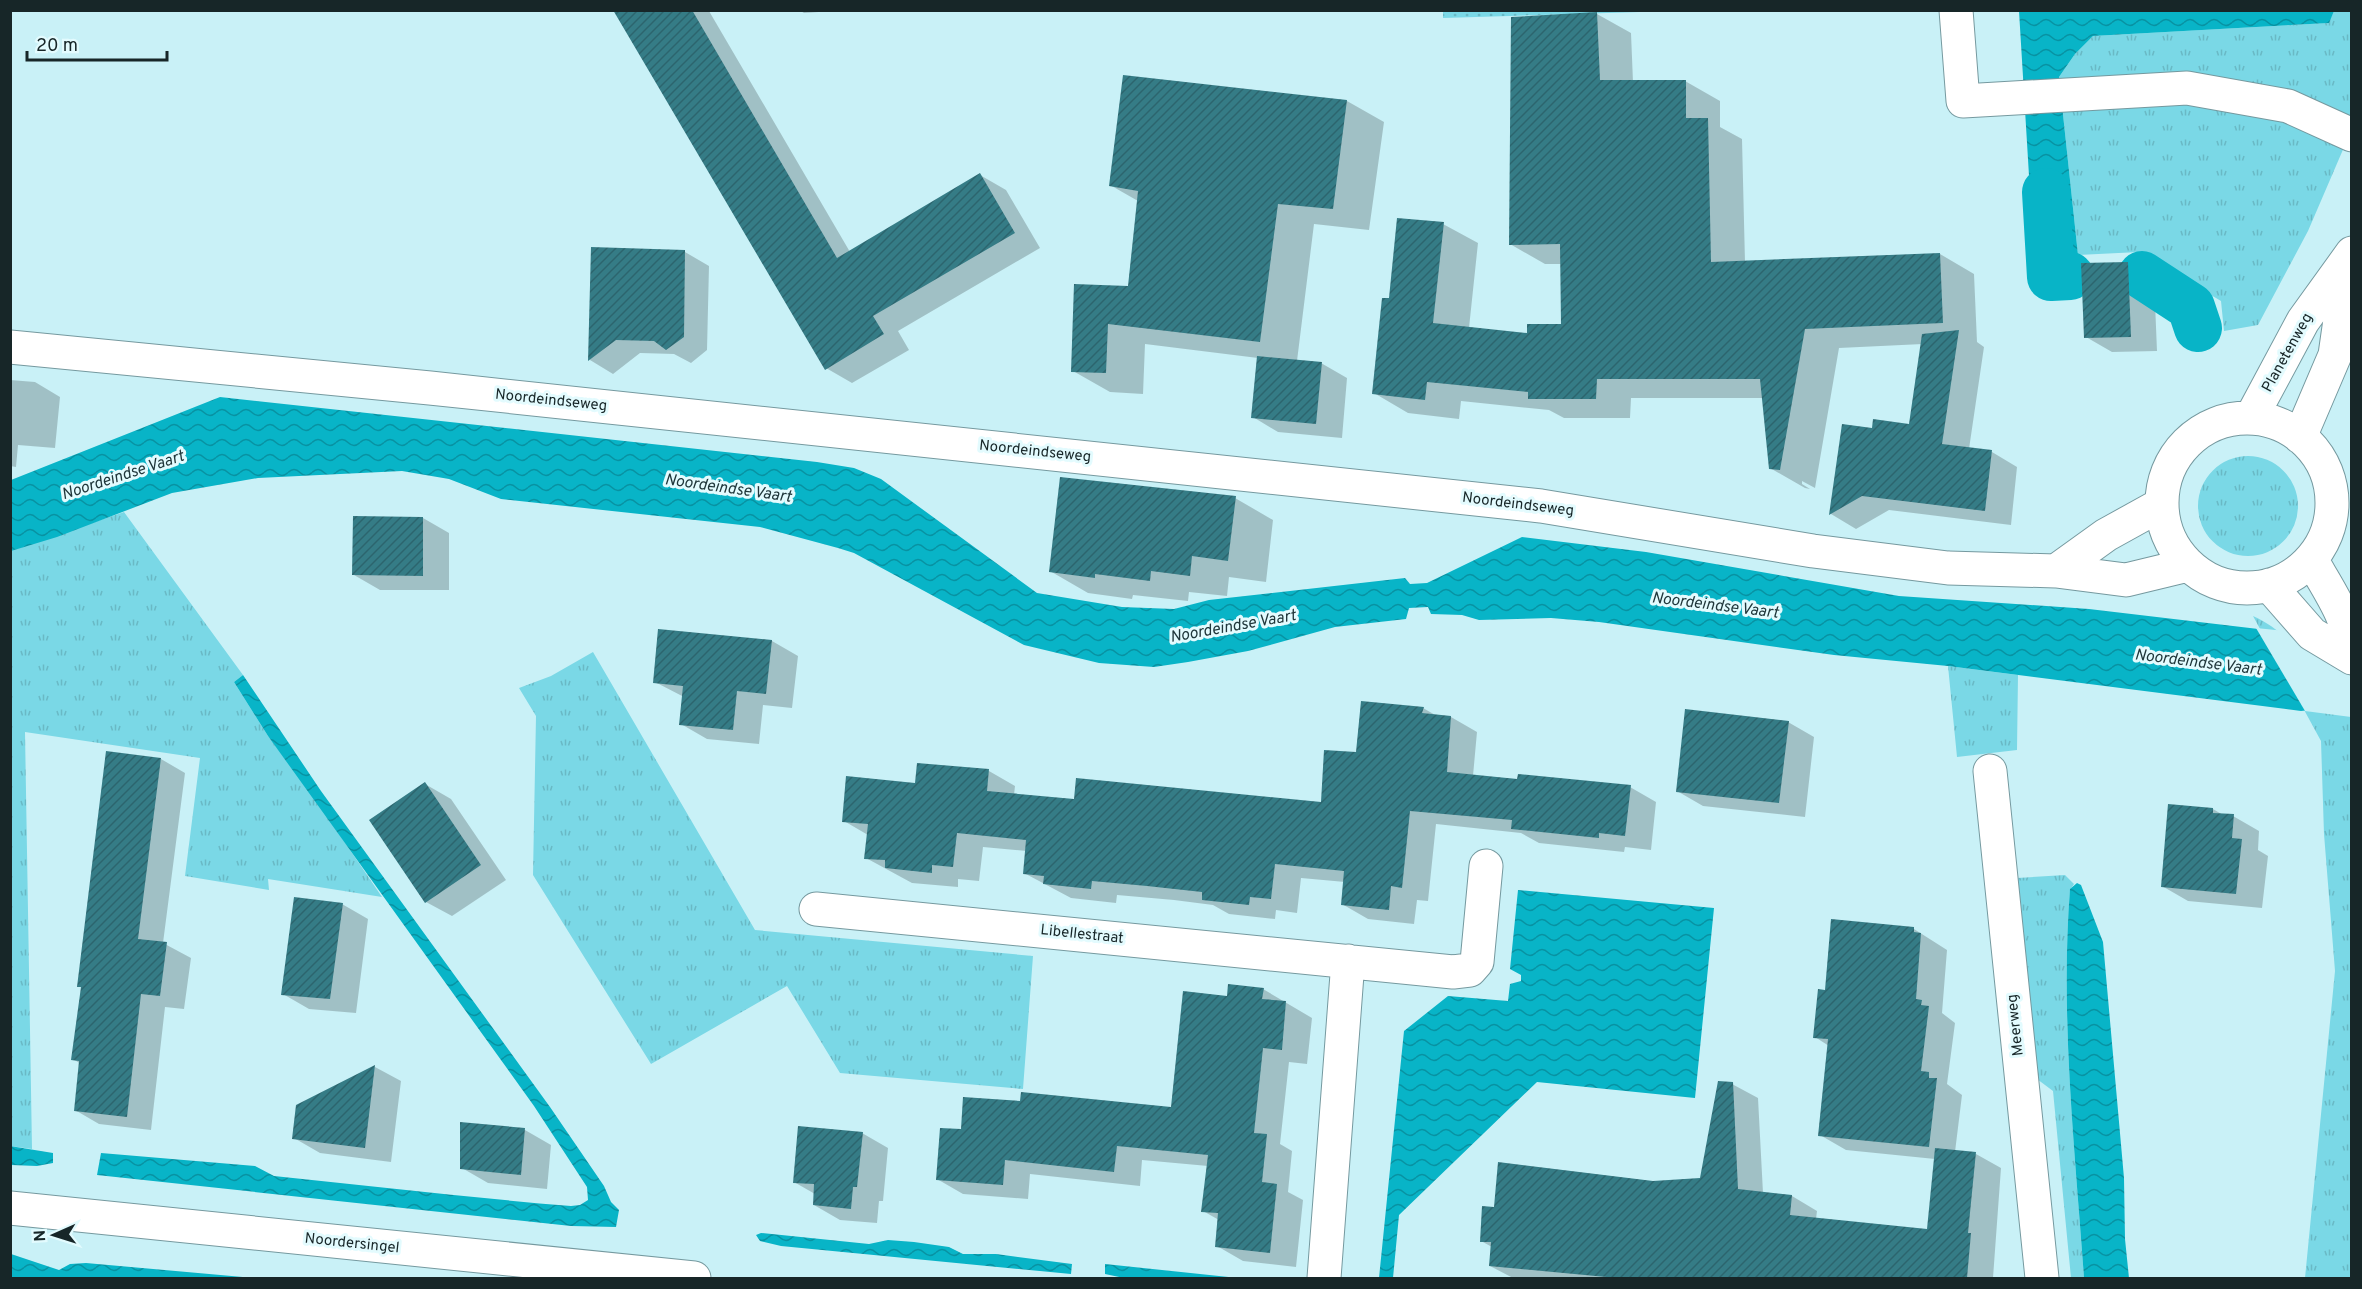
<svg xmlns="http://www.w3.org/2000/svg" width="2362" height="1289" font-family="Overpass,sans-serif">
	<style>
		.grass { fill: url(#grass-tufts) }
		.garden { fill: url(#garden-dots) }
		.water { fill: url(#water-waves) }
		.pier { fill: #c9f1f7 }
		.shadow { fill: #0003 }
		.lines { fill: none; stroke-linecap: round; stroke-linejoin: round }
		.canal { stroke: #08b4c7; stroke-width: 48 }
		.building { fill: url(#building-hatch) }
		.minor-casing { stroke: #75999f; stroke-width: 35 }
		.minor { stroke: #fff; stroke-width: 33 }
		.labels { text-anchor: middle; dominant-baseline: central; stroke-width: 6; stroke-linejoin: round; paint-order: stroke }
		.street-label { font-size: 15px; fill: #172628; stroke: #e3fbfe }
		.water-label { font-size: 16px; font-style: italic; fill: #20373b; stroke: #e3fbfe }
	</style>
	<defs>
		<pattern id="grass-tufts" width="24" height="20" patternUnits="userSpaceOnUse" patternTransform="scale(1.5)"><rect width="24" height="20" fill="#7ad8e6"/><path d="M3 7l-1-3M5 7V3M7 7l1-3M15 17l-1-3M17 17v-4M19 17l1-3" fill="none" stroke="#69b9c5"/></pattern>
		<pattern id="garden-dots" width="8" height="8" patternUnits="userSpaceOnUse" patternTransform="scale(1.5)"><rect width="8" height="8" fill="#7ad8e6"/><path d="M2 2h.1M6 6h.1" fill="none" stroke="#69b9c5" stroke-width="1.8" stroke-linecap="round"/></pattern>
		<pattern id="water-waves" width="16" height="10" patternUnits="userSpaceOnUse" patternTransform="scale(1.5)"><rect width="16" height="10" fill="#08b4c7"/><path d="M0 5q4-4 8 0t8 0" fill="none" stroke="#0892a2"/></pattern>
		<pattern id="building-hatch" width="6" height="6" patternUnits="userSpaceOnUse" patternTransform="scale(1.5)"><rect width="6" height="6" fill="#357c86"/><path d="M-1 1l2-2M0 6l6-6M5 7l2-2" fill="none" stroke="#2c656e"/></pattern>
	</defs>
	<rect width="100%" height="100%" fill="#c9f1f7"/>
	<path class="grass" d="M2334 11H2351V131L2308 231 2258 325 2224 331 2221 301 2139 252 2078 255 2059 77 2075 54 2093 36 2328 23Z
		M2198 506a50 50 0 1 1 100 0a50 50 0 1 1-100 0Z
		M124 512 243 675 234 682 268 736 301 778 382 897 268 879 269 890 185 876 200 758 25 732 32 1149 10 1146V551Z
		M2253 616C2295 635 2322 678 2351 712V1278H2305L2335 971 2324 834 2321 741Z
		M593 652 755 930 1033 956 1023 1089 840 1073 787 986 651 1064 533 875 536 716 519 688 551 676Z
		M1948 666 2018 675 2017 750 1957 757Z
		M2065 875 2074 884 2070 890C2060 1018 2075 1150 2084 1278H2071L2053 1091 2037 1079 2017 878Z"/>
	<path class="garden" d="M1443 10 1674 11 1443 18Z"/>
	<path class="water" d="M2019 11H2334L2329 23 2093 36 2075 54 2059 77 2078 255 2034 258Z
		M220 397 817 462 854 468 881 479 1037 593 1122 607 1174 609 1209 600 1405 578 1410 584 1427 583 1522 537 1646 552 1899 596 2089 609 2351 640 2310 710 2301 711 1948 666 1834 655 1599 622 1551 618 1479 620 1462 615 1431 614 1428 607 1409 608 1406 619 1335 627 1248 651 1188 662 1154 667 1099 663 1024 645 854 553 838 548 760 527 501 499 449 479 402 471 258 478 172 493 57 537 11 551V480Z
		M243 675 321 791 550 1107 604 1186 611 1202 619 1210 616 1227 571 1226 97 1175 101 1153 255 1166 274 1176C373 1186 472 1198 571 1206L580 1205 588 1200 587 1187 534 1106 268 736 234 682Z
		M2077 883 2081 885 2103 942 2124 1178 2125 1239 2129 1278H2084C2075 1150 2060 1018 2070 889Z
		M1518 890 1714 908 1695 1098 1537 1082 1399 1215 1393 1278H1379L1404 1031 1448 996 1508 1001 1510 984 1521 981V975L1510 969Z
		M10 1146 53 1153V1163L37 1166 11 1165Z
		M761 1233 869 1244 888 1240 914 1242 949 1247 963 1254H996L1072 1264 1071 1274 781 1246 760 1241 756 1235Z
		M11 1254 59 1270 70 1264 86 1263 254 1278H11Z
		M1105 1264 1238 1278H1124L1105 1274Z"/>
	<path class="pier" d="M2256 628 2351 638V717L2305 711Z"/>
	<path class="shadow" d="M659 10 709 11 850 252 980 175 1006 190 1040 248 898 331 909 350 852 383 826 368Z
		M799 10H848L804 13Z
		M1597 14 1631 33 1633 82 1685 81 1720 101V127L1742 139 1745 262 1940 254 1974 274 1977 342 1984 347 1969 449 1992 452 2017 467 2011 525 1889 510 1856 529 1831 514 1843 425 1873 429 1911 425 1923 344 1839 348 1815 488 1802 481V484L1810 489 1805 488 1770 468 1763 398H1631L1630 418H1564L1549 410 1461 401 1459 419 1408 413 1374 393 1390 300 1443 224 1478 243 1469 328 1529 334 1563 325 1562 264H1545L1510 244Z
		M1347 101 1384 122 1369 230 1314 224 1297 361 1321 363 1347 378 1342 438 1278 432 1253 417 1258 358 1145 344 1143 394 1110 392 1073 371 1129 287 1138 201 1110 185Z
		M592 249 685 252 709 266 707 350 691 363 674 354 640 353 613 374 590 360Z
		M2128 263 2154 278 2157 351 2112 352 2086 337Z
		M10 380 35 382 60 397 55 448 18 445 16 467 10 466Z
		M1235 498 1273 520 1266 582 1229 577 1227 596 1189 592 1188 601 1133 595 1132 599 1088 593 1050 571Z
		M423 518 449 533V590H380L354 575Z
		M772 641 798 656 792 708 763 705 759 744 707 739 681 724 684 697 655 682Z
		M1423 708 1437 716 1451 717 1477 732 1473 776 1630 787 1656 802 1651 850 1625 847 1624 852 1539 843 1521 833 1436 824 1428 901 1417 900 1414 924 1368 919 1342 904 1345 882 1301 878 1297 913 1276 910 1275 919 1229 914 1213 905 1174 900 1117 895 1116 903 1071 898 1024 873 1027 851 983 847 979 881 958 879V887L912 883 866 858 868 835 844 821 916 785 918 764 989 771 1015 786 1014 795 1075 801 1322 804 1357 753Z
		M1788 722 1814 737 1805 817 1703 806 1677 791Z
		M161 759 185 773 163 943 191 958 184 1009 165 1007 151 1130 99 1124 75 1110 81 1064 73 1059 82 988 79 986Z
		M425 784 451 799 506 880 452 916 426 902Z
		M2213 809 2223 815 2233 816 2259 831 2258 850 2268 856 2262 908 2188 901 2162 886Z
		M342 904 368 919 356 1013 309 1009 283 994Z
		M1914 929 1947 950 1942 1013 1955 1023 1947 1084 1962 1095 1955 1152 1976 1154 2001 1168 1993 1278H1513L1490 1266 1492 1247 1481 1241 1495 1209 1653 1182 1702 1180 1732 1084 1758 1098 1763 1193 1792 1196 1817 1211 1816 1219 1929 1230 1935 1159 1846 1150 1820 1135 1829 1046 1815 1037 1826 992Z
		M1263 989 1312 1018 1307 1064 1289 1062 1280 1144 1292 1151 1288 1192 1303 1200 1296 1267 1243 1261 1217 1246 1219 1220 1203 1211 1208 1166 1142 1160 1140 1186 1030 1174 1028 1199 963 1194 937 1179 962 1131 1172 1108 1228 997Z
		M375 1067 401 1081 391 1162 320 1153 294 1138 298 1106Z
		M462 1123 525 1130 551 1145 547 1189 488 1183 462 1168Z
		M862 1133 888 1148 883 1201H879L877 1223 840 1220 814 1205 815 1194 794 1182Z"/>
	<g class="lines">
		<path class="canal" d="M2046 192 2051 277 2070 276
			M2142 275 2191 307 2198 328"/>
	</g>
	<path class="building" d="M613 10H692L837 258 980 173 1015 233 873 316 884 334 825 370Z
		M1597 12 1600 80H1686V118H1708L1711 262 1940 253 1943 323 1805 329 1780 470 1769 469 1760 379H1597L1596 399H1528V392L1427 382 1425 400 1372 394 1382 298H1389L1397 218 1444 222 1433 323 1527 333V324H1561L1560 244 1509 245 1511 17Z
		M1123 75 1347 100 1333 209 1278 204 1260 342 1108 324 1106 373 1071 372 1074 284 1128 286 1138 191 1109 186Z
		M591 247 685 250 684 337 666 350 654 341 616 340 588 361Z
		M2128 262 2131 337 2084 338 2081 263Z
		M1959 330 1942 444 1992 450 1985 511 1862 496 1829 515 1842 424 1872 428 1873 419 1909 424 1922 334Z
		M1257 356 1322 362 1316 424 1251 418Z
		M1060 477 1236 496 1228 561 1192 556 1190 576 1151 571 1150 581 1095 574V578L1049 572Z
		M353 516 423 517V576L352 575Z
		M658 629 772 640 766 694 737 691 733 730 679 725 683 686 653 683Z
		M1361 701 1424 707 1422 713 1451 716 1447 772 1517 779 1518 774 1631 785 1625 836 1599 833V838L1511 829 1512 820 1410 811 1402 888 1391 886 1389 910 1341 905 1344 871 1275 864 1271 899 1250 897 1249 905 1202 900V892L1147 886 1092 881 1091 889 1043 884 1044 876 1023 874 1026 840 957 833 953 867 932 865V873L885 868V860L864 859 868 824 842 822 846 776 915 783 917 763 989 769 987 791 1074 799 1076 778 1321 802 1324 750 1356 752Z
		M1685 709 1789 721 1779 803 1676 792Z
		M106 751 161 758 138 939 167 942 160 996 141 994 127 1117 74 1111 79 1061 71 1060 81 987H77Z
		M425 782 481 865 425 903 369 820Z
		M2168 804 2213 808V813L2234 814 2232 838 2242 839 2236 894 2161 887Z
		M294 897 343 903 330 999 281 995Z
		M1831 919 1914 927V932L1921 933 1916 999 1922 1000 1921 1005 1929 1006 1921 1071 1929 1072V1078H1937L1929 1147 1818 1136 1828 1039 1813 1038 1818 989 1825 990Z
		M1228 984 1264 988 1262 999 1286 1001 1282 1050 1263 1048 1254 1133 1267 1134 1262 1182 1277 1184 1270 1253 1215 1247 1218 1213 1201 1212 1208 1155 1117 1146 1114 1172 1005 1160 1003 1185 936 1180 940 1128 961 1129 963 1097 1020 1101 1021 1092 1171 1107 1183 991 1227 996Z
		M375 1065 365 1148 292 1139 296 1105Z
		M1718 1081 1733 1082 1738 1189 1792 1195 1790 1215 1927 1229 1935 1148 1976 1152 1968 1233H1971L1967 1278H1617L1489 1266 1491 1242H1480L1482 1206 1494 1207 1498 1162 1653 1181 1700 1178Z
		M460 1122 525 1128 521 1175 460 1169Z
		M798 1126 863 1132 857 1187H853L851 1209 813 1205 814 1184 793 1183Z"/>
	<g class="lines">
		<defs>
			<path id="minor" d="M1956 10 1963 101 2187 88 2288 106 2352 135
				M10 347 430 388 1541 506 1813 551 1948 568 2056 571 2126 580 2188 565
				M2251 418 2303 321 2352 253
				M2162 503a85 85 0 1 1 170 0a85 85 0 1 1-170 0Z
				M2300 437 2335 355 2348 264
				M2311 559C2328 589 2350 619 2352 654
				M2056 571 2106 535 2162 504
				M2269 585 2312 634 2352 658
				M1990 771 2042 1278
				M816 909 1453 972 1470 970 1477 962 1486 866
				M10 1208 694 1278
				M1324 1278 1348 961"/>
		</defs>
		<use href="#minor" class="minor-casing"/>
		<use href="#minor" class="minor"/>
	</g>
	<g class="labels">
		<g class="street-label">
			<text transform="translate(2288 353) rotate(-61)">Planetenweg</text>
			<text transform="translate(551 401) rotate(6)">Noordeindseweg</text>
			<text transform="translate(1035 452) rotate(6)">Noordeindseweg</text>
			<text transform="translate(1518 505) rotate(7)">Noordeindseweg</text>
			<text transform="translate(1082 935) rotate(6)">Libellestraat</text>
			<text transform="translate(2016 1025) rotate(-96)">Meerweg</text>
			<text transform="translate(352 1244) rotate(6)">Noordersingel</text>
		</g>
		<g class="water-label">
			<text transform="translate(123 476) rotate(-18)">Noordeindse Vaart</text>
			<text transform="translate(728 489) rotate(8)">Noordeindse Vaart</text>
			<text transform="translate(1715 606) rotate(7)">Noordeindse Vaart</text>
			<text transform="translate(1233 627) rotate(-10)">Noordeindse Vaart</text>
			<text transform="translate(2198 663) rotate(7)">Noordeindse Vaart</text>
		</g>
	</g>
	<rect width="2362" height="1289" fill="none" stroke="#172628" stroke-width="24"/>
	<g transform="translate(54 1235) rotate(267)" stroke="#e3fbfe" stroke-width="4.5" paint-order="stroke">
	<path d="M0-4.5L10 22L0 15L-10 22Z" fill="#172628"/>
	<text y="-9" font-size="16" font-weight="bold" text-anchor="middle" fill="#172628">N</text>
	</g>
	<path d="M27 51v9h140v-9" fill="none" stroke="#172628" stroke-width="3"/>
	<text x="36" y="51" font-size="18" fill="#172628" stroke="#e3fbfe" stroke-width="4.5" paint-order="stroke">20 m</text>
</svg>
